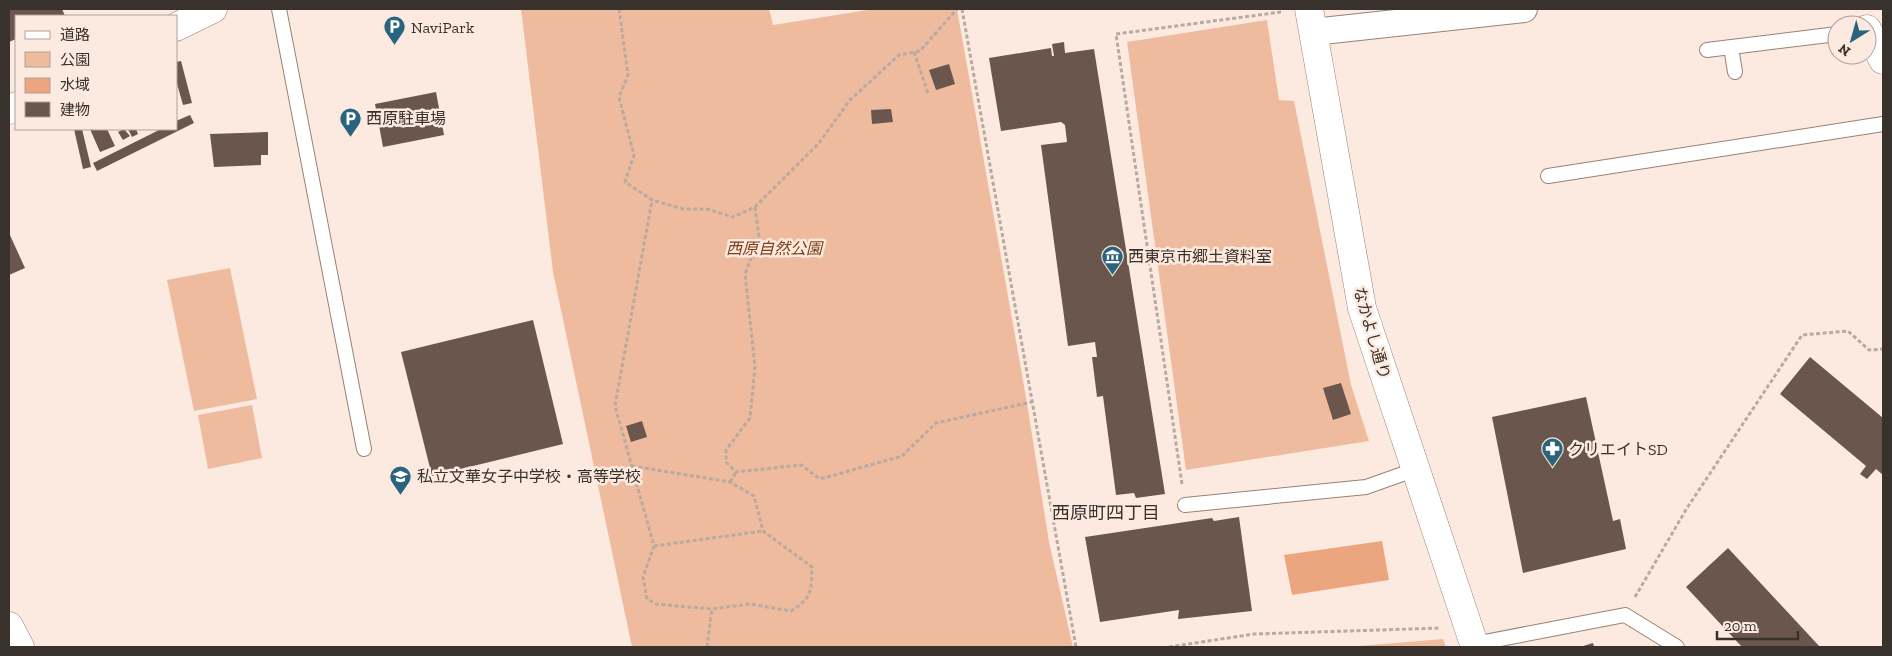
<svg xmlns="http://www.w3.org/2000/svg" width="1892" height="656" font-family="'Zilla Slab','Noto Sans JP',serif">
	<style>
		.green { fill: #efbb9f }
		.water { fill: #eca67f }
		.building { fill: #6a564c }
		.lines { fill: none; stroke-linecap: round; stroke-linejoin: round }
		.service-casing { stroke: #978277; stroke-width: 16 }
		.minor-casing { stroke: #978277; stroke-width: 28 }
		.tertiary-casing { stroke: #978277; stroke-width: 29 }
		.primary-casing { stroke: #978277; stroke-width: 29 }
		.path { stroke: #b8aaa1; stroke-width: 3; stroke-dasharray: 4 2.5; stroke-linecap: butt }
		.service { stroke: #fff; stroke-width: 14 }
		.minor { stroke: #fff; stroke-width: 26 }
		.tertiary { stroke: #fff; stroke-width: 28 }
		.primary { stroke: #fff; stroke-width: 28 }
		.labels { text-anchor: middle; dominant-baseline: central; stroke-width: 5; stroke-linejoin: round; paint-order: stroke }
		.poi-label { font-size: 16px; fill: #39312c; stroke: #fceae0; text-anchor: start }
		.park-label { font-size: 16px; font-style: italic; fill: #7f4016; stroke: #fceae0 }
		.street-label { font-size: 16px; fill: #39312c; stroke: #fceae0 }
		.neighbourhood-label { font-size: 18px; fill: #39312c; stroke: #fceae0 }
	</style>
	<rect width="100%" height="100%" fill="#fceae0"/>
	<path class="green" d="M521 9H769L773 25 874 9H957L1027 403 1049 542 1073 647H632L553 272Z
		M1267 20 1279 100 1294 101 1351 385 1369 441 1186 470 1127 42Z
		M230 268 257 399 194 411 167 280Z
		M252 405 262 458 208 469 198 415Z
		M1443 639 1446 647H1347Z"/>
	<path class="water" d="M1382 541 1389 580 1292 595 1284 555Z"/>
	<path class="building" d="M9 9H62L65 16H16V39L9 42Z
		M1064 42 1065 53 1094 49 1165 494 1136 498 1134 493 1116 495 1103 396 1097 397 1092 357H1097L1095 342 1068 346 1041 145 1067 142 1065 125 1061 122 1001 131 989 58 1051 48 1052 56H1054L1052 44Z
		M181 61 192 103 183 105 176 80V62Z
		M949 64 955 84 936 90 929 70Z
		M436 92 444 135 383 147 375 104Z
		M891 109 893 122 872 124 871 110Z
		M190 115 194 123 97 171 93 163 161 129H176V121Z
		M74 129H82L91 167 83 169Z
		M90 129H107L115 146 100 152Z
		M124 129 130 136 123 140 118 132Z
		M128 129H136L138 134 132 137Z
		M268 132V155H261V165L214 167 210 134Z
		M9 233 25 268 9 275Z
		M533 320 563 444 432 476 401 352Z
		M1810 357 1883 418V475L1876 469 1867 479 1860 474 1866 466 1780 394Z
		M1341 383 1351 414 1333 420 1323 388Z
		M1586 397 1613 521 1620 519 1626 549 1523 573 1492 417Z
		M642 421 647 437 631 442 626 426Z
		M1239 517 1252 611 1178 619 1179 610 1100 622 1085 537 1212 518 1214 521Z
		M1728 548 1820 647H1742L1686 587Z
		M1593 643 1594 647H1580Z"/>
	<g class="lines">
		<defs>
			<path id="service" d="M279 9 364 449
				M1731 47 1735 72
				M1707 50 1837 34
				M1548 176 1883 124
				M1185 505 1366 487 1414 470
				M1474 644 1625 615 1677 647"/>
			<path id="minor" d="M1313 32 1524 9"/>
			<path id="tertiary" d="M1309 9 1362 308 1475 647
				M176 27 213 9
				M1867 29 1883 60
				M9 110 16 106"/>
			<path id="primary" d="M9 626 20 647"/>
		</defs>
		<use href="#service" class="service-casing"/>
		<use href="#minor" class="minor-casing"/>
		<use href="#tertiary" class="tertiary-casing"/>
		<use href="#primary" class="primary-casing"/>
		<path class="path" d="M619 9 628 75 619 97 634 155 625 182 652 200 683 209H707L733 217 755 207 819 143 850 100 899 55 920 51 957 9
			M962 9 1076 647
			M914 52 928 93
			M755 207 759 237 745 274 755 367 750 418 726 450V462L736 472 801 465 820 479 902 456 936 423 1032 402
			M632 466 730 482 754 496 763 531 812 567C811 591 813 597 791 611L750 604 712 609 656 604 647 599 643 577 654 546 615 406 652 200
			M730 482 736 472
			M1182 484 1116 34 1281 12
			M654 546 763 531
			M1635 597 1687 508 1802 335 1848 331 1869 350 1883 349
			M707 647 712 609
			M1169 647 1254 634 1441 628"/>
		<use href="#service" class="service"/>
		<use href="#minor" class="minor"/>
		<use href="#tertiary" class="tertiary"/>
		<use href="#primary" class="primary"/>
	</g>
	<defs>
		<symbol id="parking-pin" viewBox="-11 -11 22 30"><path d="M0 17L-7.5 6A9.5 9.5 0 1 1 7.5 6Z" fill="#2a637d" stroke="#fceae0"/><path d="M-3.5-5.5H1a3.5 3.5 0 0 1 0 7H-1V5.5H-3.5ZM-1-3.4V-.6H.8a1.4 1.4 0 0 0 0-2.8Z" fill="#fff"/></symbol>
		<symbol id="museum-pin" viewBox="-11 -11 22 30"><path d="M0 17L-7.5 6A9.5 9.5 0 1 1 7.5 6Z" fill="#2a637d" stroke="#fceae0"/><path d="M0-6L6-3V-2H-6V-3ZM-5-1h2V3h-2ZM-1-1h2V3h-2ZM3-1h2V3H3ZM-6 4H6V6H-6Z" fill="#fff"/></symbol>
		<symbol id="pharmacy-pin" viewBox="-11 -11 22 30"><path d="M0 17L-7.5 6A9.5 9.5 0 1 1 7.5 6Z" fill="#2a637d" stroke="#fceae0"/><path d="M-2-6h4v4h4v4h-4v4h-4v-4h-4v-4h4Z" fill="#fff"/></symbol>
		<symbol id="school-pin" viewBox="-11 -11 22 30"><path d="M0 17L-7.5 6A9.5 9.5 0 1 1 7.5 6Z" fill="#2a637d" stroke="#fceae0"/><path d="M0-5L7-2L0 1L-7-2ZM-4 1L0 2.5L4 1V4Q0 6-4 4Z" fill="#fff"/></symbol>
	</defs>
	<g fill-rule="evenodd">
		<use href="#parking-pin" x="382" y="14" width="25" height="34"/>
		<use href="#parking-pin" x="338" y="106" width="25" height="34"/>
		<use href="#museum-pin" x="1100" y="244" width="25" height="34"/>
		<use href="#pharmacy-pin" x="1540" y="436" width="25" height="34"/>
		<use href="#school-pin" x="388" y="464" width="25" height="34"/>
	</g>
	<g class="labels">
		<g class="poi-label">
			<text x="411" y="27">NaviPark</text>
			<text x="366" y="118">西原駐車場</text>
			<text x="1128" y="256">西東京市郷土資料室</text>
			<text x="1568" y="449">クリエイトSD</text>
			<text x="417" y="476">私立文華女子中学校・高等学校</text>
		</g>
		<g class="park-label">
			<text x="774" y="248">西原自然公園</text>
		</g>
		<g class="street-label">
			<text transform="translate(1372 333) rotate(74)">なかよし通り</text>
		</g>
		<g class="neighbourhood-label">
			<text x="1106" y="513">西原町四丁目</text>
		</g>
	</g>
	<rect width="1892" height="656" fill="none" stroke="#39312c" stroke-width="20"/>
	<rect x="15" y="15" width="162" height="115" fill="#fceae0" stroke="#aea098"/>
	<rect x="25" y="31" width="25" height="8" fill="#ffffff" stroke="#aea098"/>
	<text x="60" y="40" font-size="15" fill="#39312c">道路</text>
	<rect x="25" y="52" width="25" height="15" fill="#efbb9f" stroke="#aea098"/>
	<text x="60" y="65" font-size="15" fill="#39312c">公園</text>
	<rect x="25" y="78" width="25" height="15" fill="#eca67f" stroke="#aea098"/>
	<text x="60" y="90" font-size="15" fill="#39312c">水域</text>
	<rect x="25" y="102" width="25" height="15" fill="#6a564c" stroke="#aea098"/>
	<text x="60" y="115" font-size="15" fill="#39312c">建物</text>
	<g transform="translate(1852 40) rotate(217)"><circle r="24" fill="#fceae0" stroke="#aea098"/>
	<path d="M0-4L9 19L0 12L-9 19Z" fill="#2a637d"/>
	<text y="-8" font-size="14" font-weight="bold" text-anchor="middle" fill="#39312c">N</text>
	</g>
	<path d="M1717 631v8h81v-8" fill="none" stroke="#39312c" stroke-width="2.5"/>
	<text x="1724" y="631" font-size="15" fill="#39312c" stroke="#fceae0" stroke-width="4" paint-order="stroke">20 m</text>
</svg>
